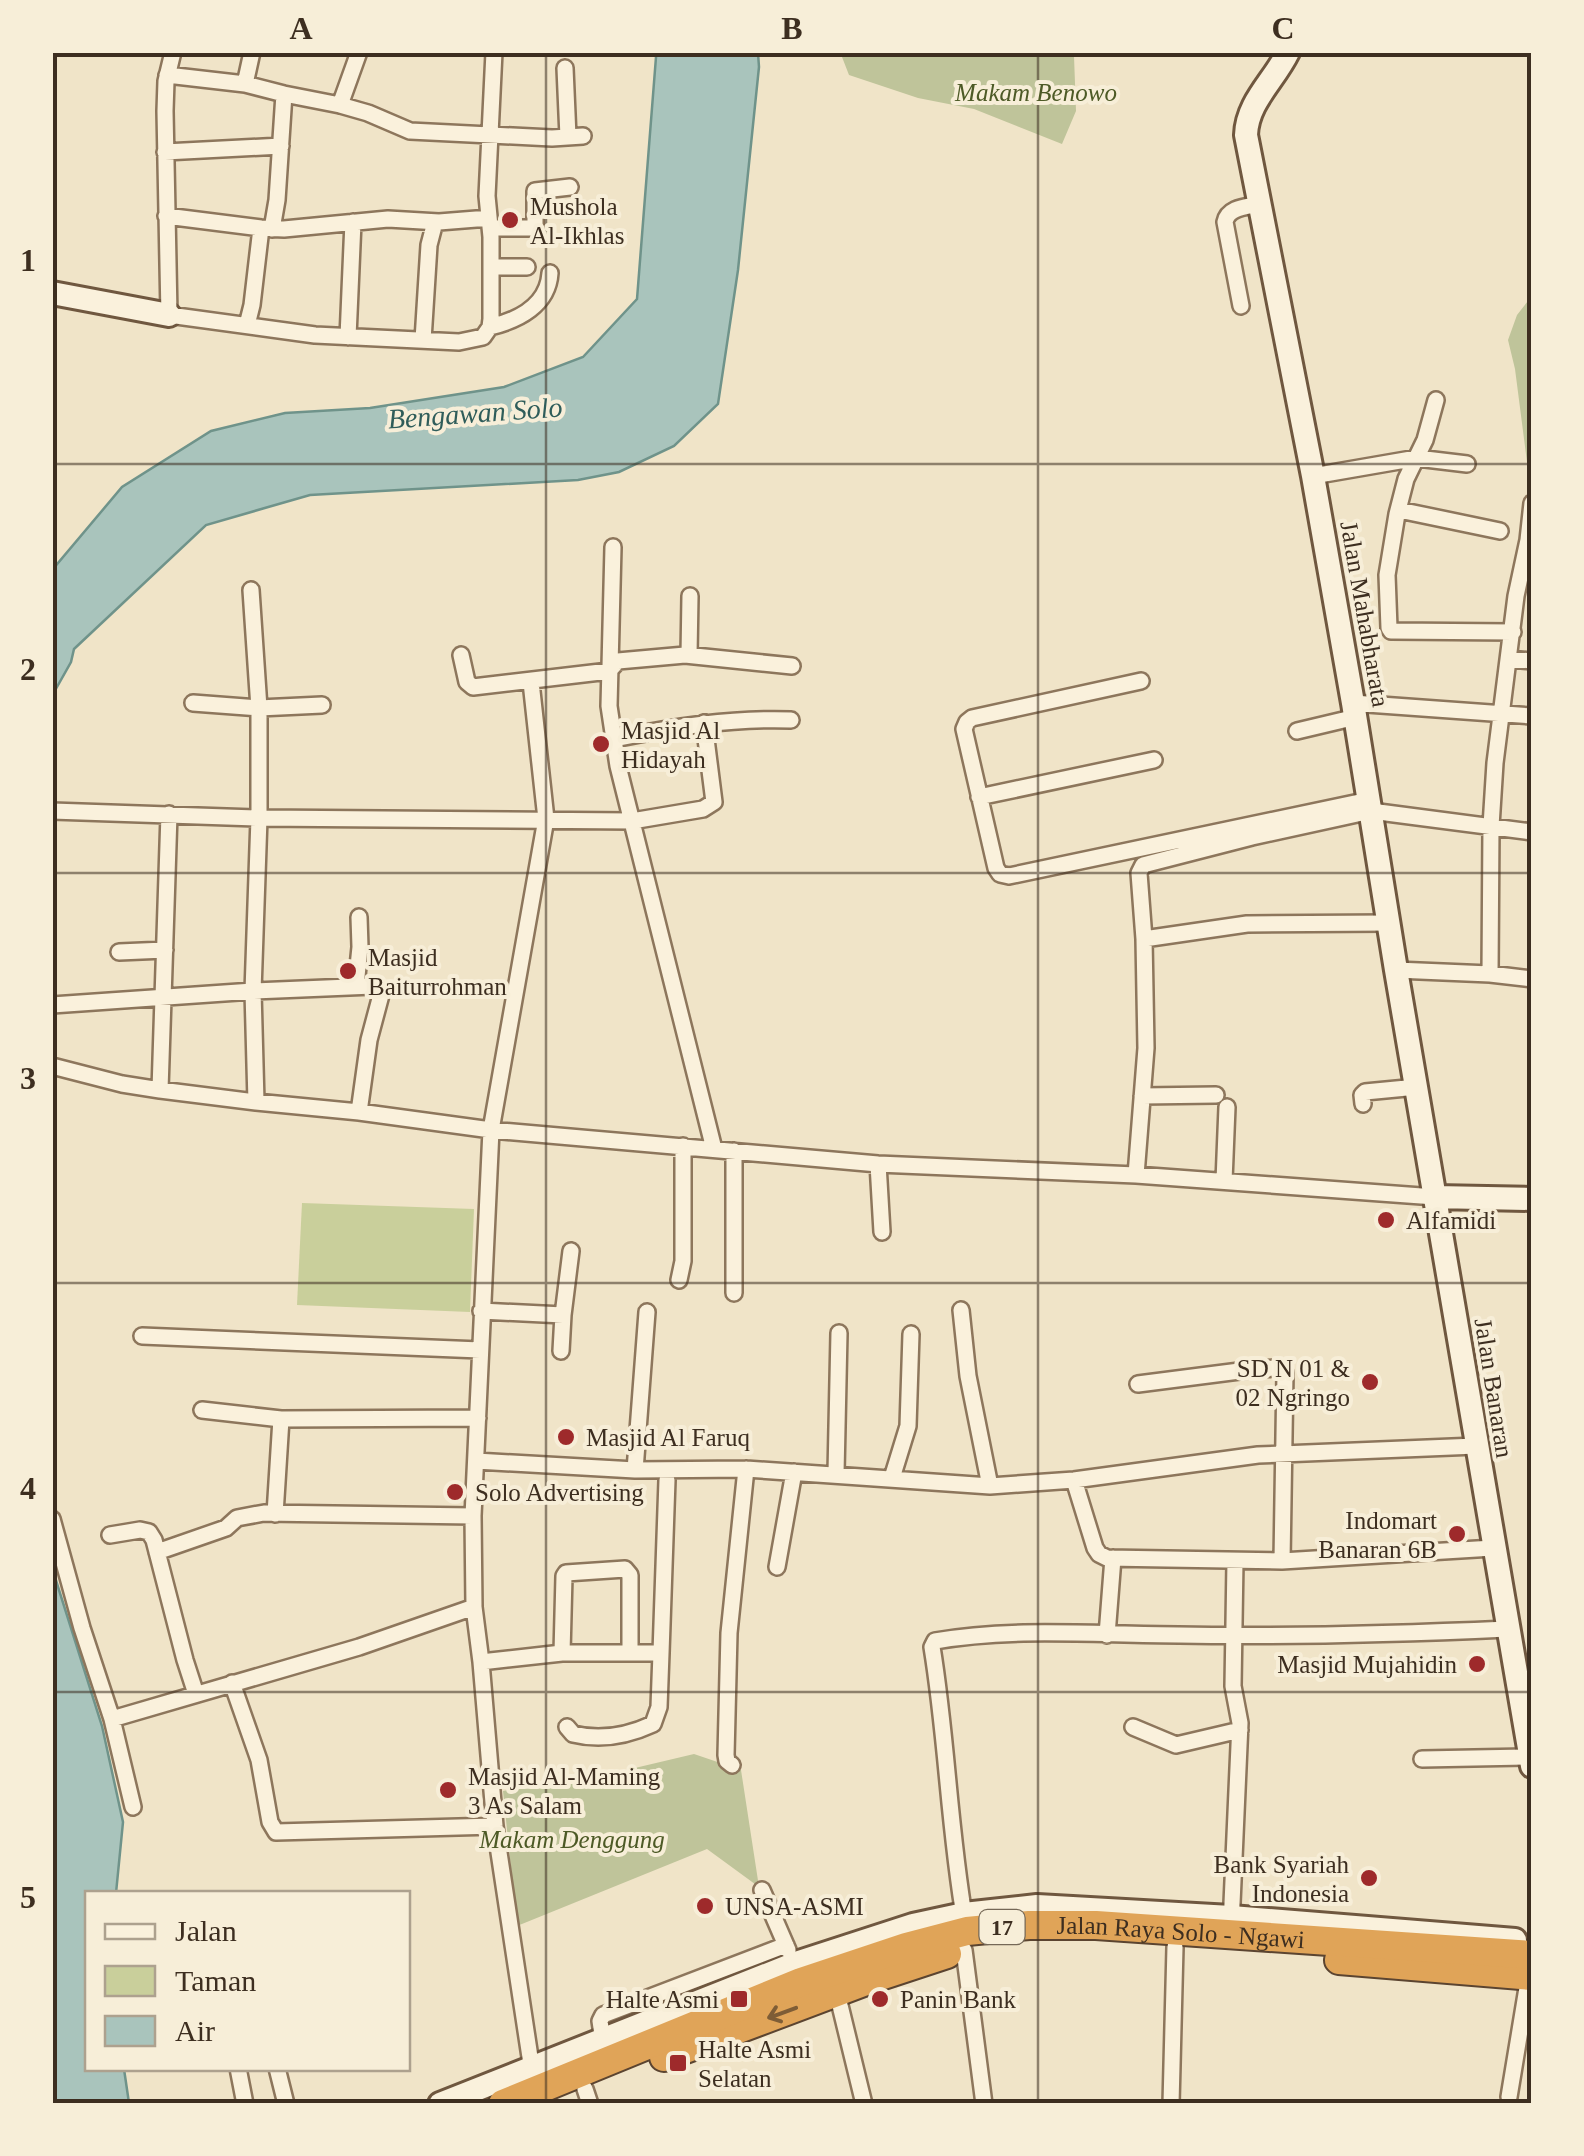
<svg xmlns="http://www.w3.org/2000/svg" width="1584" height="2156" font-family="Georgia,serif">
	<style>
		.green { fill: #c9cf9b }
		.cemetery { fill: #bfc49a }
		.water { fill: #a9c4bc; stroke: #6f938a; stroke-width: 2.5 }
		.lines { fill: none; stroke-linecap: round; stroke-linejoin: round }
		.street-casing { stroke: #8d765c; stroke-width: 20 }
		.secondary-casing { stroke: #6f573f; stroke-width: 28 }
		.highway-casing { stroke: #5b4430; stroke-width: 32 }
		.street { stroke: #faf1dc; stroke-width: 15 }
		.secondary { stroke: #faf1dc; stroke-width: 22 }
		.highway { stroke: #e0a458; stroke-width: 28 }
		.oneway { stroke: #7e5d36 }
		.grid { fill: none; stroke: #3d2e20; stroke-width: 2.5; stroke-opacity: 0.55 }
		.poi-dot { fill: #9e2a2b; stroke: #f7eed8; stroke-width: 4 }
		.labels { text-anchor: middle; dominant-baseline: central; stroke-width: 8; stroke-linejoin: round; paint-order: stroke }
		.shield { fill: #f7eed8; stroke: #756857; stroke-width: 2.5 }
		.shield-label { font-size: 22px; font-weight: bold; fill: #3d2e20 }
		.park-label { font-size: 25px; font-style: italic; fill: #4d5a26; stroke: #f7eed8 }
		.poi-label { font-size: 25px; fill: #3d2e20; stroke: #f7eed8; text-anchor: start }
		.street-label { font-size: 25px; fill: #3d2e20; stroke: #f7eed8 }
		.water-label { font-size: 28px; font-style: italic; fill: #2f5d5a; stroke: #f7eed8 }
		.neatline { fill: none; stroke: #3d2e20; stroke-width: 4 }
		.grid-label { font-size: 32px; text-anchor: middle; font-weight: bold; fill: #3d2e20 }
	</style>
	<rect width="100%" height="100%" fill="#f0e4c8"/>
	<path class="green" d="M302 1203 474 1209 470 1312 297 1305Z"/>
	<path class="cemetery" d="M845 53 1049 52 1074 56 1076 111 1062 144 974 109 918 98 849 75 842 57Z
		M1531 297H1532L1531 493 1515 369 1508 340 1517 315Z
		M694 1754 741 1770 759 1887 707 1849 517 1926 503 1791 618 1772Z"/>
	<path class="water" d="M654 53H758L759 67 738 270 718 404 674 446 619 472 578 480 310 495 206 525 74 649 71 662 53 694V569L122 487 211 431 285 413 370 408 504 387 583 357 637 299 656 57Z
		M53 1571 102 1726 123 1822 116 1893 88 1894V2068L124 2069 129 2103H53Z"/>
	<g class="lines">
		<defs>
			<path id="street" d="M173 52 166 81 165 111 169 315 315 335 459 342 483 337 490 327 491 319V237L487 196 494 52
				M565 68 568 137
				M167 75 245 84 284 94 340 105 368 113 410 131 552 138 583 136
				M245 84 252 52
				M340 105 359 52
				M165 152 281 146
				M166 216 261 228 284 229 388 219 439 222 489 218
				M490 228H535V191L570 187
				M272 229 277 200 284 94
				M491 267H527
				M1241 306 1225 222C1228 207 1247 207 1260 204
				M247 325 252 305 261 228
				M490 327C519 320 548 305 550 273
				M348 337 353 222
				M423 340 429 245 435 222
				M1436 400 1425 440 1406 479 1397 514 1387 575 1389 628 1391 631 1513 632
				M1313 476 1417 458 1467 464
				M1399 510 1500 531
				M613 547 609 706 618 766 714 1149
				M251 590 259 708V818L253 991 256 1102
				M461 655 467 682 473 687 609 671 618 661 685 655 792 666
				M689 655 690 596
				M1509 659 1532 661
				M1141 681 972 718 967 722 964 729 996 868 1000 874 1009 876 1369 800
				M531 682 546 819 491 1130 473 1516 474 1607 481 1662 495 1826 533 2077
				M193 703 259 708 322 705
				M1353 703 1532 716
				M1297 731 1356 717
				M614 739C673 727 731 718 791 720
				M979 797 1154 760
				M52 811 259 818 632 821 703 809 714 802 704 723
				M1144 939 1247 924 1389 923
				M119 952 165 950
				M1396 970 1490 974 1532 979
				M1490 974 1491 826 1495 763 1516 596 1528 540 1532 503
				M356 986 360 947 359 917
				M52 1005 253 991 373 986 381 995 369 1040 359 1112
				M52 1066 122 1084 160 1090 256 1102 359 1112 491 1130 878 1164 1136 1175 1435 1197
				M160 1090 169 814
				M1142 1096 1216 1095
				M1363 1104 1362 1095 1365 1092 1417 1087
				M734 1151V1293
				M878 1164 882 1232
				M1136 1175 1146 1048 1144 939 1139 873 1143 865 1252 837 1371 811 1532 832
				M1224 1181 1227 1107
				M679 1280 683 1261V1146
				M961 1310 968 1376 990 1486
				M481 1311 563 1315 571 1251
				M142 1336 480 1350
				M561 1351 563 1315
				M202 1410 281 1419 478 1418
				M476 1461 635 1470 746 1469 990 1486 1074 1480 1258 1455 1476 1446
				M635 1470 647 1312
				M836 1473 839 1333
				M892 1478 908 1426 911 1334
				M1074 1480 1095 1548 1099 1554 1107 1558 1282 1561 1285 1373 1277 1368 1255 1369 1138 1384
				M275 1514 281 1419
				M52 1519 82 1628 112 1719 133 1807
				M110 1535 140 1530 149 1532 154 1540 185 1660 196 1694
				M157 1552 226 1528 237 1518 264 1513 473 1516
				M1282 1561 1493 1548
				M777 1567 794 1472
				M1107 1635 1113 1558
				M562 1653 564 1576 566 1573 625 1569 630 1575V1653
				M481 1662 562 1653H661L667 1480
				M232 1683 259 1760 270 1822 276 1832 495 1826
				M112 1719 359 1647 474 1607
				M567 1727 573 1734C601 1741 627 1736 653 1724L659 1707 661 1653
				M1133 1727 1176 1745 1240 1730
				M1422 1759 1532 1757
				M732 1765 727 1761 726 1755 729 1633 746 1469
				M762 1890 788 1950
				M965 1921C949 1830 947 1738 932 1647L935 1641C1014 1627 1098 1635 1179 1635 1288 1637 1397 1634 1507 1629
				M1231 1926 1240 1723 1233 1686 1235 1561
				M964 1950 984 2104
				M837 1993 864 2104
				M603 2041 600 2021 603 2015 786 1945
				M238 2068 245 2104
				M277 2068 286 2104
				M585 2089 590 2104
				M1509 2097 1529 1976
				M1171 2104 1175 1947"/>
			<path id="secondary" d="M1288 52C1274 81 1247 102 1246 135L1313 476 1353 703 1396 970 1532 1766
				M52 293 169 315
				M1435 1197 1532 1199
				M440 2104 796 1963 913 1925 964 1914 1037 1906 1231 1917 1515 1940"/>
			<g id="highway">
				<path d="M1339 1960 1532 1976"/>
				<path d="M664 2057 874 1978 947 1954"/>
				<path id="s1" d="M503 2104 801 1982 906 1947 967 1931 1029 1925H1096L1532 1955"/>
			</g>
		</defs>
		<use href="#street" class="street-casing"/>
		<use href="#secondary" class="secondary-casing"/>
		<use href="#highway" class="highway-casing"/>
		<use href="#street" class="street"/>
		<use href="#secondary" class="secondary"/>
		<use href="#highway" class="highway"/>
	</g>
	<defs><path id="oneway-shaft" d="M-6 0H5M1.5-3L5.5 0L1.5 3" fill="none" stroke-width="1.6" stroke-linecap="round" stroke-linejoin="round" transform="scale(2.5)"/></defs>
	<use class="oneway" href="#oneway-shaft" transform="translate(782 2013) rotate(160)"/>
	<path class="grid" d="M546 52V2104M1038 52V2104M52 464H1532M52 873H1532M52 1283H1532M52 1692H1532"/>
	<g class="poi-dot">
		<circle cx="510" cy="220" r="10"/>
		<circle cx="601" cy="744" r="10"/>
		<circle cx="348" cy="971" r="10"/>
		<circle cx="1386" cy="1220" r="10"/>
		<circle cx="1370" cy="1382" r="10"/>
		<circle cx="566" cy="1437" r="10"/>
		<circle cx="455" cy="1492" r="10"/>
		<circle cx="1457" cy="1534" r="10"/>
		<circle cx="1477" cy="1664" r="10"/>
		<circle cx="448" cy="1790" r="10"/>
		<circle cx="1369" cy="1878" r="10"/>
		<circle cx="705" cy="1906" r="10"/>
		<rect x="729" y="1989" width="20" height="20" rx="5"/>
		<circle cx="880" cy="1999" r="10"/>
		<rect x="668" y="2053" width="20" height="20" rx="5"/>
	</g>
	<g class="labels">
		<rect class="shield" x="979.5" y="1910" width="45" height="34" rx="8"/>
		<g class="shield-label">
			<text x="1002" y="1927">17</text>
		</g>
		<g class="park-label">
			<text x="1036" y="92">Makam Benowo</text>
			<text x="572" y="1839">Makam Denggung</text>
		</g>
		<g class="poi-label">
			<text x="530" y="206">Mushola<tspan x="530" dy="29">Al-Ikhlas</tspan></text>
			<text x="621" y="730">Masjid Al<tspan x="621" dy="29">Hidayah</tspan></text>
			<text x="368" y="957">Masjid<tspan x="368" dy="29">Baiturrohman</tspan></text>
			<text x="1406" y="1220">Alfamidi</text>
			<text x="1350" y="1368" text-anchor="end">SD N 01 &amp;<tspan x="1350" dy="29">02 Ngringo</tspan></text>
			<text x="586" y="1437">Masjid Al Faruq</text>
			<text x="475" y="1492">Solo Advertising</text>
			<text x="1437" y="1520" text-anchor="end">Indomart<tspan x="1437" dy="29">Banaran 6B</tspan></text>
			<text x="1457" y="1664" text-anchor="end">Masjid Mujahidin</text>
			<text x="468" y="1776">Masjid Al-Maming<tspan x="468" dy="29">3 As Salam</tspan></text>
			<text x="1349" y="1864" text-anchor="end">Bank Syariah<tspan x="1349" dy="29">Indonesia</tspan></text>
			<text x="725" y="1906">UNSA-ASMI</text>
			<text x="719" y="1999" text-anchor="end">Halte Asmi</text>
			<text x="900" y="1999">Panin Bank</text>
			<text x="698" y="2049">Halte Asmi<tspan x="698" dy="29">Selatan</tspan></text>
		</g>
		<g class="street-label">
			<text transform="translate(1365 614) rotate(80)">Jalan Mahabharata</text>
			<text transform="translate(1494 1388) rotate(81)">Jalan Banaran</text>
			<text stroke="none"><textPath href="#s1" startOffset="710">Jalan Raya Solo - Ngawi</textPath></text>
		</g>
		<g class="water-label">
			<text transform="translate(475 413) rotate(-4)">Bengawan Solo</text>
		</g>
	</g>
	<rect width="1584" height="2156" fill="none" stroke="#f7eed8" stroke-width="110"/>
	<rect x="85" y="1891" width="325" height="180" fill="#f7eed8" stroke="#ada18e" stroke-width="2.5"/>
	<rect x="105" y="1924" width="50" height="15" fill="#faf1dc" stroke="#ada18e" stroke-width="2.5"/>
	<text x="175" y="1941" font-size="30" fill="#3d2e20">Jalan</text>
	<rect x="105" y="1966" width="50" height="30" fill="#c9cf9b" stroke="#ada18e" stroke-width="2.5"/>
	<text x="175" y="1991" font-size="30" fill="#3d2e20">Taman</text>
	<rect x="105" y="2016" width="50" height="30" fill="#a9c4bc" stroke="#ada18e" stroke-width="2.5"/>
	<text x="175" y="2041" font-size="30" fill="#3d2e20">Air</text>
	<rect x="55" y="55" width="1474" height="2046" class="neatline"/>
	<g class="grid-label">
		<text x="301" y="39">A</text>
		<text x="792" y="39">B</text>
		<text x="1283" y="39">C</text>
		<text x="28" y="271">1</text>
		<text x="28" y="680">2</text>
		<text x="28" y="1089">3</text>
		<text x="28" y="1499">4</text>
		<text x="28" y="1908">5</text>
	</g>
</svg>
